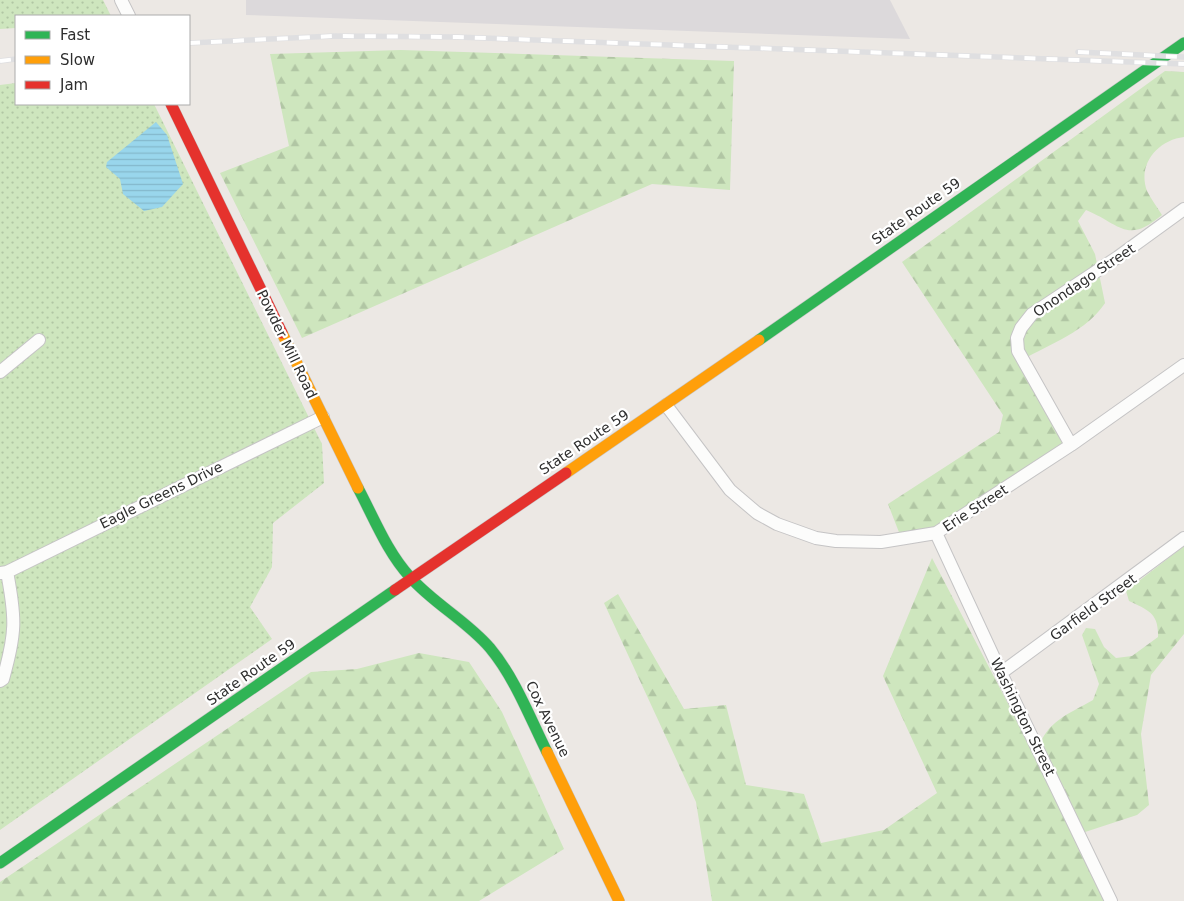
<svg xmlns="http://www.w3.org/2000/svg" width="1184" height="901" font-family="'DejaVu Sans',sans-serif">
	<style>
		.industrial { fill: #dcd9db }
		.green { fill: url(#green-dots) }
		.forest { fill: url(#forest-firs) }
		.water { fill: url(#water-rules) }
		.lines { fill: none; stroke-linecap: round; stroke-linejoin: round }
		.street-casing { stroke: #c5c4c5; stroke-width: 14 }
		.fast-casing { stroke: #c5c4c5; stroke-width: 12 }
		.slow-casing { stroke: #c5c4c5; stroke-width: 12 }
		.jam-casing { stroke: #c5c4c5; stroke-width: 12 }
		.street { stroke: #fcfcfb; stroke-width: 12 }
		.fast { stroke: #30b455; stroke-width: 11 }
		.slow { stroke: #ff9f0a; stroke-width: 11 }
		.jam { stroke: #e5322d; stroke-width: 11 }
		.rail-casing { stroke: #dfdfe1; stroke-width: 5.5 }
		.rail { stroke: #fff; stroke-width: 4; stroke-dasharray: 11; stroke-linecap: butt }
		.labels { text-anchor: middle; dominant-baseline: central; stroke-width: 4.5; stroke-linejoin: round; paint-order: stroke }
		.street-label { font-size: 14px; fill: #2e2e2e; stroke: #fff }
	</style>
	<defs>
		<pattern id="green-dots" width="8" height="8" patternUnits="userSpaceOnUse" patternTransform="scale(1.25)"><rect width="8" height="8" fill="#cee6be"/><path d="M2 2h.1M6 6h.1" fill="none" stroke="#b1c6a4" stroke-width="1.8" stroke-linecap="round"/></pattern>
		<pattern id="forest-firs" width="22" height="20" patternUnits="userSpaceOnUse" patternTransform="scale(1.25)"><rect width="22" height="20" fill="#cee6be"/><path d="M5 1l3.5 6h-7zM16 11l3.5 6h-7z" fill="#b1c6a4"/></pattern>
		<pattern id="water-rules" width="6" height="5" patternUnits="userSpaceOnUse" patternTransform="scale(1.25)"><rect width="6" height="5" fill="#99d6ec"/><path d="M0 2.5h6" fill="none" stroke="#84b8cb"/></pattern>
	</defs>
	<rect width="100%" height="100%" fill="#ece8e4"/>
	<path class="industrial" d="M246 0H890L910 39 246 15Z"/>
	<path class="green" d="M0 0H103L111 16H16V28L0 29Z
		M16 83V104H154L322 444 324 483 273 523 272 567 250 607 272 639 0 830V85Z"/>
	<path class="forest" d="M401 50 734 61 730 190 652 184 302 338 220 173 289 146 270 54Z
		M1165 71 1184 72V137C1158 140 1137 164 1147 191 1151 199 1157 207 1162 215 1127 245 1120 224 1086 210L1078 221 1095 254 1105 303C1087 331 1050 344 1022 360L1071 445 936 533 902 540 888 504 999 432 1003 415 902 262Z
		M1184 546V634L1151 675 1141 734 1149 805 1137 815 1079 834 1038 750C1046 721 1069 714 1093 700L1099 684 1082 635 1086 628 1095 629 1104 647 1116 658 1132 656 1158 637C1159 613 1148 610 1129 601L1126 591Z
		M932 558 1111 901H712L696 802 604 603 618 594 684 709 726 705 746 785 804 794 821 843 884 830 937 793 883 676Z
		M419 653 469 662 502 712 564 849 479 901H0V882L311 672 357 669Z"/>
	<path class="water" d="M156 122 167 135 183 184 162 207 144 211 123 194 120 179 106 167 107 162Z"/>
	<g class="lines">
		<defs>
			<path id="street" d="M121 0 129 16
				M0 372 39 340
				M666 405 730 490 757 513 777 524 816 538 836 541 881 542 936 533 1071 445 1184 365
				M1071 445 1018 351 1017 338 1021 328 1032 314 1118 257 1184 209
				M936 533 1001 673 1111 901
				M0 573 7 572 323 417
				M1001 673 1184 538
				M0 681 3 679C16 633 16 619 7 572"/>
			<path id="fast" d="M759 340 1184 43
				M358 488C374 518 387 552 410 577 434 604 467 621 490 648 515 678 530 718 547 752
				M0 863 395 590"/>
			<path id="slow" d="M282 333 358 488
				M566 473 759 340
				M547 752 619 901"/>
			<path id="jam" d="M171 104 282 333
				M395 590 566 473"/>
		</defs>
		<use href="#street" class="street-casing"/>
		<use href="#fast" class="fast-casing"/>
		<use href="#slow" class="slow-casing"/>
		<use href="#jam" class="jam-casing"/>
		<use href="#street" class="street"/>
		<use href="#fast" class="fast"/>
		<use href="#slow" class="slow"/>
		<use href="#jam" class="jam"/>
		<defs>
			<path id="rail" d="M189 43 334 36 457 37 1184 64
				M1078 52 1184 57
				M0 61 16 59"/>
		</defs>
		<use href="#rail" class="rail-casing"/>
		<use href="#rail" class="rail"/>
	</g>
	<g class="labels">
		<g class="street-label">
			<text transform="translate(916 211) rotate(-35)">State Route 59</text>
			<text transform="translate(1084 280) rotate(-34)">Onondago Street</text>
			<text transform="translate(287 344) rotate(64)">Powder Mill Road</text>
			<text transform="translate(584 442) rotate(-34)">State Route 59</text>
			<text transform="translate(161 495) rotate(-26)">Eagle Greens Drive</text>
			<text transform="translate(975 508) rotate(-33)">Erie Street</text>
			<text transform="translate(1093 607) rotate(-36)">Garfield Street</text>
			<text transform="translate(251 672) rotate(-35)">State Route 59</text>
			<text transform="translate(1023 717) rotate(64)">Washington Street</text>
			<text transform="translate(548 719) rotate(64)">Cox Avenue</text>
		</g>
	</g>
	<rect x="15" y="15" width="175" height="90" fill="#ffffff" stroke="#ababab"/>
	<rect x="25" y="31" width="25" height="8" fill="#30b455" stroke="#ababab"/>
	<text x="60" y="40" font-size="15" fill="#2e2e2e">Fast</text>
	<rect x="25" y="56" width="25" height="8" fill="#ff9f0a" stroke="#ababab"/>
	<text x="60" y="65" font-size="15" fill="#2e2e2e">Slow</text>
	<rect x="25" y="81" width="25" height="8" fill="#e5322d" stroke="#ababab"/>
	<text x="60" y="90" font-size="15" fill="#2e2e2e">Jam</text>
</svg>
